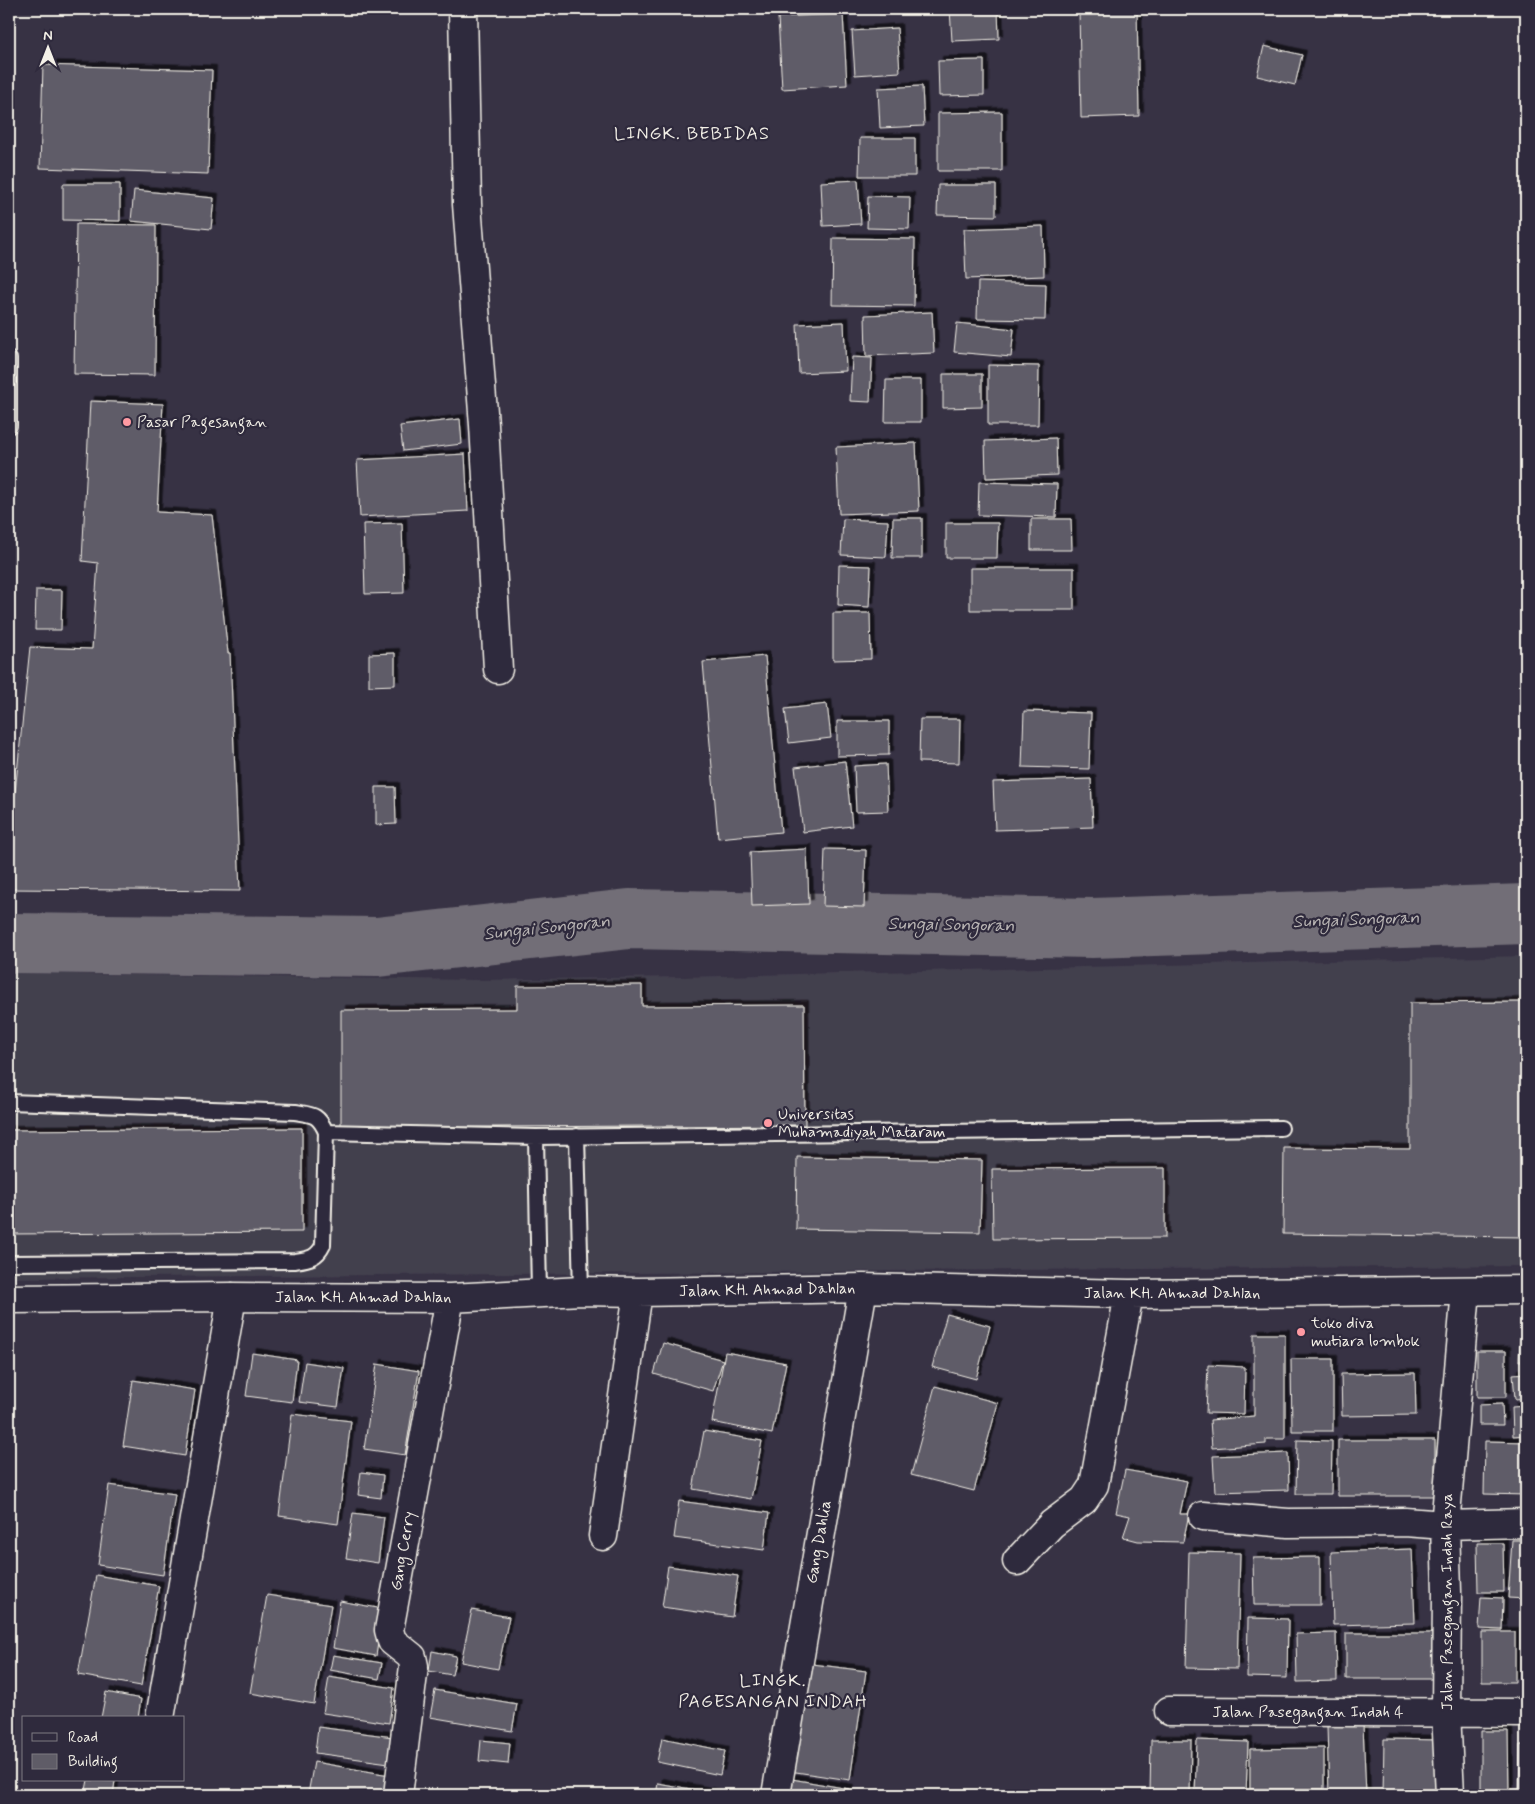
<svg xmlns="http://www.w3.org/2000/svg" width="1535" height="1804" font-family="Mynerve,sans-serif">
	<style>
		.built { fill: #433f4e }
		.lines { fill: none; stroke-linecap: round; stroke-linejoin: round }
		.river { stroke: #726e77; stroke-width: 60 }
		.building { fill: #5f5c67; stroke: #f4f1e8; filter: url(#shadow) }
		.lane-casing { stroke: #f4f1e8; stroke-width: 18 }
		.street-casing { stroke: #f4f1e8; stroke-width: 31 }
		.lane { stroke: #2f2a3d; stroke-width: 14 }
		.street { stroke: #2f2a3d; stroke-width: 28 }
		.poi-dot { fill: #ff9aa2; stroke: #2f2a3d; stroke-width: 2 }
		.labels { text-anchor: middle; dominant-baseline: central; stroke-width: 4.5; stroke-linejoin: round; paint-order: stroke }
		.poi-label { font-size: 16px; fill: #f4f1e8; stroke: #2f2a3d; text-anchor: start }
		.street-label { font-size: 16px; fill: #f4f1e8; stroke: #2f2a3d }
		.neighbourhood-label { font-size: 18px; letter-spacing: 1px; fill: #f4f1e8; stroke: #2f2a3d }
		.water-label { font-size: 18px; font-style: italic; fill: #bab6b5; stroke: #2f2a3d }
	</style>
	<defs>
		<filter id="shadow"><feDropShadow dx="4.5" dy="-4.5" stdDeviation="0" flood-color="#0009"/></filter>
	</defs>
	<rect width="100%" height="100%" fill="#373244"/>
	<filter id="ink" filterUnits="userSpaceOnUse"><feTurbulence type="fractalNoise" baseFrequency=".02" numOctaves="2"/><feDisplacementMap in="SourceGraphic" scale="10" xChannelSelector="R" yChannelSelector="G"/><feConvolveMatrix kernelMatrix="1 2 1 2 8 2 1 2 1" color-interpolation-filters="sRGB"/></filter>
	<g filter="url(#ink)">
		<path class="built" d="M1526 956V1266L9 1278V973L474 980 680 977Z"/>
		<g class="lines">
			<path class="river" d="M9 943 377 947 629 919 1092 928 1526 914"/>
		</g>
		<path class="building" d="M950 9H998L999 39 952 41Z
			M1079 9H1137L1139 116 1081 118Z
			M843 14 847 85 782 89 778 17Z
			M897 28 900 72 855 75 852 31Z
			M1264 46 1302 55 1295 85 1257 76Z
			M984 60V95L939 96 938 61Z
			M43 65 212 70 208 174 40 168Z
			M922 86 924 126 880 128 878 88Z
			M1002 112V171H938V113Z
			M860 138H915V176H859Z
			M858 180 861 224 823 226 821 182Z
			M63 184H120V221L63 220Z
			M938 185H996V216L937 215Z
			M134 190 214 198 211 229 131 221Z
			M868 196 910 197 909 229 867 228Z
			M76 224 156 225 155 375 74 374Z
			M1043 226 1044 276 966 279 964 229Z
			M833 238 915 239 914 306 832 305Z
			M978 282 1046 284 1045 320 977 319Z
			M932 312 934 353 866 356 865 315Z
			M844 322 846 371 799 373 797 324Z
			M957 323 1014 329 1011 357 954 352Z
			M852 357 872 358 870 402 850 401Z
			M988 365 1039 366 1038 425H988Z
			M943 374H982V407L943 408Z
			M886 380H921V422H885Z
			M90 401 163 404 157 512 212 515 228 653H230L240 891 9 889V851L30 647 92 649 98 563 82 561Z
			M460 419 462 444 403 451 400 426Z
			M1056 438 1057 475 986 478 985 441Z
			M916 443 919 511 839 514 836 447Z
			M465 454 468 511 360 517 357 460Z
			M979 482 1057 484 1056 517 978 515Z
			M893 518H922V558H892Z
			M843 519 888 521 886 557 841 555Z
			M1031 519H1071L1072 550H1031Z
			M402 523 404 593 365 594 363 524Z
			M946 523H998L997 558H946Z
			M839 565 871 566 869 607 838 605Z
			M970 568H1074V610H970Z
			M36 590H62L61 630H35Z
			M833 613H870L871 659 833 660Z
			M395 653V685L369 686V654Z
			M765 656 781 832 718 838 703 662Z
			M827 704 831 738 789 743 785 709Z
			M1024 711 1091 713 1089 769 1022 767Z
			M920 719H960L959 763 919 762Z
			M837 721H889V755L837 756Z
			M845 761 852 826 803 832 795 767Z
			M886 764 888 811 856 812 854 766Z
			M1091 779 1093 827 995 830 993 782Z
			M376 787H395L396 824 376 825Z
			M807 849 809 904 752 906 750 852Z
			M825 849 866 850 864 907 823 906Z
			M642 985V1006L804 1005 805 1125 341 1128V1010L517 1009V986Z
			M1526 1002V1237L1283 1234 1284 1148 1410 1149V1003Z
			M302 1128V1232L9 1234V1130Z
			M797 1157 982 1160 980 1232 796 1229Z
			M1165 1168V1238L993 1239 992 1169Z
			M947 1314 990 1326 976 1379 932 1367Z
			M1521 1320H1526V1361H1519Z
			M1254 1334H1285V1439H1266V1444L1212 1448 1210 1420 1254 1416Z
			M663 1343 723 1360 713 1391 654 1374Z
			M1477 1351H1506V1397H1477Z
			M725 1352 786 1363 772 1434 712 1422Z
			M252 1353 297 1360 292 1402 246 1396Z
			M1291 1359H1333V1431H1292Z
			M305 1362 344 1368 338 1407 299 1402Z
			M377 1364 419 1371 405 1455 364 1449Z
			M1208 1365 1245 1367 1244 1414 1206 1413Z
			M1415 1373 1416 1415 1342 1416 1341 1374Z
			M1526 1373V1398L1515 1399 1513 1374Z
			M133 1380 195 1390 185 1456 123 1446Z
			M935 1386 998 1403 974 1491 911 1475Z
			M1502 1404 1503 1425H1479V1405Z
			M1526 1406V1435L1513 1436 1512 1407Z
			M292 1414 351 1421 338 1524 279 1516Z
			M704 1431 762 1441 751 1499 693 1489Z
			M1297 1440 1332 1441 1331 1494H1296Z
			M1338 1440H1435V1496H1338Z
			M1485 1441 1526 1442V1495L1484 1494Z
			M1288 1453 1289 1490 1215 1492 1213 1456Z
			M1125 1470 1187 1481 1180 1514H1189L1183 1542 1138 1541 1123 1537 1130 1516 1116 1513Z
			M361 1472 383 1475 381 1498 358 1495Z
			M109 1485 175 1494 163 1575 98 1565Z
			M679 1501 769 1513 764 1550 674 1538Z
			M353 1513 384 1517 378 1563 346 1558Z
			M1512 1540H1526V1599L1508 1598Z
			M1477 1543H1503L1504 1592H1478Z
			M1412 1549 1415 1623 1333 1625 1331 1552Z
			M1189 1552 1240 1553 1237 1669 1186 1668Z
			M1320 1557V1605H1254L1253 1558Z
			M668 1566 738 1576 732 1617 662 1607Z
			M96 1575 159 1586 141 1686 78 1675Z
			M267 1595 331 1605 314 1704 250 1693Z
			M1481 1597 1503 1598 1502 1630 1479 1629Z
			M340 1601 383 1609 376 1656 333 1648Z
			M472 1610 509 1617 498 1669 461 1662Z
			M1248 1618 1288 1619 1287 1678 1247 1677Z
			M1521 1630H1526V1679H1522Z
			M1482 1632H1515V1682H1482Z
			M1336 1633 1337 1681 1297 1682 1296 1634Z
			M1346 1633H1433V1679H1346Z
			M432 1651 456 1656 452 1675 429 1671Z
			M333 1655 382 1663 379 1679 330 1670Z
			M805 1663 866 1671 850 1780 789 1771Z
			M329 1677 394 1688 389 1723 323 1713Z
			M435 1690 517 1704 512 1731 430 1717Z
			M106 1692 141 1699 138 1718H101Z
			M1363 1725 1366 1795H1329L1327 1726Z
			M318 1727 393 1737 389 1763 315 1753Z
			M1481 1731H1508L1509 1795H1481Z
			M662 1738 725 1751 720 1775 657 1762Z
			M1384 1739 1438 1740V1795H1383Z
			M481 1740 510 1743 508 1764 479 1761Z
			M1151 1740H1191L1190 1795H1150Z
			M1197 1740 1248 1742 1246 1795H1195Z
			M1520 1745H1526V1795H1519Z
			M1324 1748V1789H1250V1749Z
			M314 1762 395 1776 392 1795H319L308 1794Z
			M786 1778 849 1789 848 1795H783Z
			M88 1780 115 1781 113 1795H85Z
			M658 1783 723 1795H656Z"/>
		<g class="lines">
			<defs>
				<path id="lane" d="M9 359V426
					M9 1102 295 1112C313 1115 318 1114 326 1132L323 1245C317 1258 309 1259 295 1261L9 1263
					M326 1132 536 1137 1281 1128
					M577 1136 581 1291
					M536 1137 539 1292"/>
				<path id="street" d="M463 9 467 204 484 425 498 669
					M9 1299 232 1297 450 1298 581 1291 638 1292 863 1288 1129 1294 1526 1290
					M1203 1516 1288 1523 1405 1522 1445 1525 1526 1523
					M603 1536 638 1292
					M1017 1561 1052 1524 1084 1500 1094 1485 1129 1294
					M1169 1711 1526 1713
					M160 1718 232 1297
					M398 1795 414 1666 412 1657 392 1641 389 1630 450 1298
					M776 1795 863 1288
					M1450 1795 1446 1712 1447 1592 1445 1525 1466 1291"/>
			</defs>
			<use href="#lane" class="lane-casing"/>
			<use href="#street" class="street-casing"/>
			<use href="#lane" class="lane"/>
			<use href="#street" class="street"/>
		</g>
	</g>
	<g class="poi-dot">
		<circle cx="127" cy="422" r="5"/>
		<circle cx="768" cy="1123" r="5"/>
		<circle cx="1301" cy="1332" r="5"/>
	</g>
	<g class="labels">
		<g class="poi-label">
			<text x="137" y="422">Pasar Pagesangan</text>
			<text x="778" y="1114">Universitas<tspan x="778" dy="18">Muhamadiyah Mataram</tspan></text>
			<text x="1311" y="1323">toko diva<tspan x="1311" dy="18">mutiara lombok</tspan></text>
		</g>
		<g class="street-label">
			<text transform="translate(767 1290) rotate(-1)">Jalan KH. Ahmad Dahlan</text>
			<text x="1172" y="1293">Jalan KH. Ahmad Dahlan</text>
			<text x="363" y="1297">Jalan KH. Ahmad Dahlan</text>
			<text transform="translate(819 1542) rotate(-80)">Gang Dahlia</text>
			<text transform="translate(403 1551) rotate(-80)">Gang Cerry</text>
			<text transform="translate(1447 1602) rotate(-90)">Jalan Pasegangan Indah Raya</text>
			<text x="1308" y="1712">Jalan Pasegangan Indah 4</text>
		</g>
		<g class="neighbourhood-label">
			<text x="692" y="134">LINGK. BEBIDAS</text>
			<text x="773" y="1681">LINGK.<tspan x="773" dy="21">PAGESANGAN INDAH</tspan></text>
		</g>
		<g class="water-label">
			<text transform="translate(1356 920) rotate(-2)">Sungai Songoran</text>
			<text transform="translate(951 925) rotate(1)">Sungai Songoran</text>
			<text transform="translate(547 928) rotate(-6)">Sungai Songoran</text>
		</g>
	</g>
	<rect width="1535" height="1804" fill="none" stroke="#2f2a3d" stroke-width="30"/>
	<rect x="15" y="15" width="1505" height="1774" fill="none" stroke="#f4f1e8" stroke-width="2" filter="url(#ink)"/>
	<rect x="22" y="1716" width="162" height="65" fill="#2f2a3d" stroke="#7e7a81"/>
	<rect x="32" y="1733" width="25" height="8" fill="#2f2a3d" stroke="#7e7a81"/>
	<text x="68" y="1742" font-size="15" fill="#f4f1e8">Road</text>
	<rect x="32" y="1754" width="25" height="15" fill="#5f5c67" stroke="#7e7a81"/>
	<text x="68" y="1766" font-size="15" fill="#f4f1e8">Building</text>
	<g transform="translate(48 48)" stroke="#2f2a3d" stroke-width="4" paint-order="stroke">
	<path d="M0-4L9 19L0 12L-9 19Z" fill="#f4f1e8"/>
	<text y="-8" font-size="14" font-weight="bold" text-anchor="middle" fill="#f4f1e8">N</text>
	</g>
</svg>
